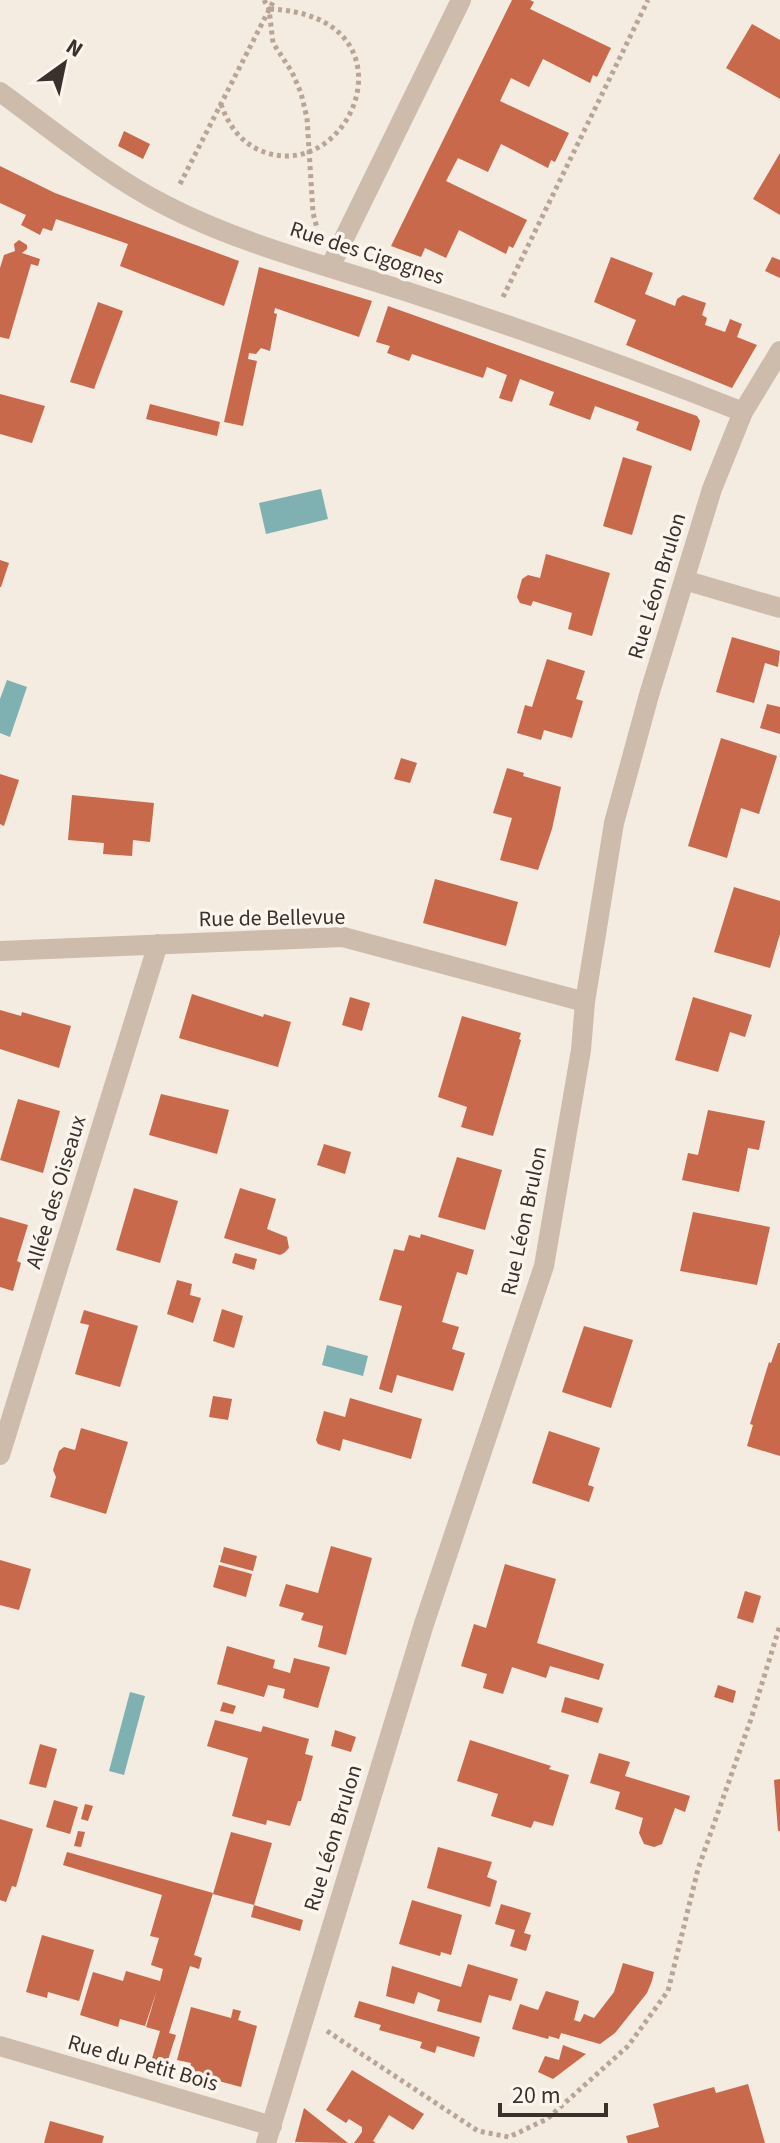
<svg xmlns="http://www.w3.org/2000/svg" width="780" height="2143" font-family="'Source Sans 3',sans-serif">
	<style>
		.water { fill: #7fb0b2 }
		.building { fill: #c8694b }
		.lines { fill: none; stroke-linecap: round; stroke-linejoin: round }
		.path { stroke: #b9a596; stroke-width: 5; stroke-dasharray: 4 4; stroke-linecap: butt }
		.minor { stroke: #cdbbac; stroke-width: 20 }
		.labels { text-anchor: middle; dominant-baseline: central; stroke-width: 7; stroke-linejoin: round; paint-order: stroke }
		.street-label { font-size: 22px; fill: #3b302b; stroke: #fbf5ee }
	</style>
	<rect width="100%" height="100%" fill="#f4ebe1"/>
	<path class="water" d="M321 489 328 519 266 534 259 503Z
		M7 680 27 687 10 737 0 733V699Z
		M327 1345 368 1356 363 1376 322 1365Z
		M130 1692 145 1696 124 1775 109 1771Z"/>
	<path class="building" d="M512 0H530L534 2 530 9 611 48 597 77 593 75 590 83 543 59 529 87 511 78 500 101 569 133 555 162 551 160 548 168 501 144 488 172 458 158 446 181 527 220 513 248 509 246 506 254 459 230 446 258 425 248 421 257 391 246Z
		M752 24 780 40V99L726 68Z
		M124 131 150 144 143 159 118 146Z
		M780 153V215L753 199Z
		M0 166 55 193 239 261 224 306 120 266 128 244 56 219 52 231 43 228 40 235 21 225 26 215 0 203Z
		M19 240 27 245V249L22 253 40 259 38 266 31 264 9 339 0 337V268L4 255 15 251 14 244Z
		M611 257 653 273 645 294 675 306 677 299 683 295 706 303 702 315 707 318 705 325 725 332 730 319 742 324 737 337 757 345 732 388 626 345 636 320 594 302Z
		M772 257 780 260V278L765 271Z
		M259 267 372 301 359 337 275 308 274 313 277 314 270 351 261 348 256 354 249 353 248 359 257 361 243 426 224 422Z
		M98 302 123 311 94 389 70 382Z
		M388 306 697 416 700 421 691 451 636 430 639 422 595 406 590 420 549 405 554 392 520 379 512 402 499 398 507 375 487 367 483 378 412 354 409 361 387 353 390 346 376 342Z
		M0 394 45 406 32 443 0 434Z
		M150 404 220 422 217 436 146 419Z
		M623 457 652 466 632 535 603 526Z
		M546 554 610 573 592 636 568 629 572 613 533 601 531 606 520 603 517 597 522 579 528 575 540 578Z
		M0 560 9 563 1 587H0Z
		M732 637 780 651 778 667 765 663 754 703 716 692Z
		M547 659 585 671 576 699 583 701 572 738 544 730 541 740 517 733 525 705 532 707Z
		M767 704 780 707V734L760 728Z
		M721 738 777 756 759 814 741 808 727 858 688 846Z
		M401 758 417 763 410 783 394 779Z
		M507 768 524 773 523 776 561 787 552 829 538 870 500 860 512 818 493 813Z
		M0 774 19 780 4 826 0 824Z
		M72 795 154 803 150 842 133 840 132 856 103 854 104 843 68 840Z
		M435 879 518 902 506 946 423 923Z
		M734 887 780 901V934L770 968 714 952Z
		M192 994 263 1017 264 1014 291 1022 278 1067 179 1038Z
		M350 997 370 1003 362 1031 342 1025Z
		M693 997 752 1015 745 1037 730 1032 718 1072 675 1060Z
		M0 1010 21 1016 22 1012 71 1026 59 1068 0 1049Z
		M462 1016 521 1033 519 1039 521 1040 493 1136 461 1127 467 1107 438 1097Z
		M161 1094 229 1110 217 1154 149 1135Z
		M18 1099 60 1111 43 1173 0 1160Z
		M708 1110 765 1121 759 1150 748 1148 739 1192 682 1180 688 1153 698 1155Z
		M324 1144 351 1152 345 1174 317 1165Z
		M457 1157 502 1170 485 1230 438 1217Z
		M134 1188 178 1201 160 1263 116 1250Z
		M240 1188 276 1199 267 1229 287 1237 289 1248 284 1253 280 1255 224 1238Z
		M693 1212 770 1227 757 1285 680 1271Z
		M0 1217 28 1225 17 1261 21 1263 13 1291 0 1287Z
		M421 1234 474 1250 467 1275 457 1272 442 1322 459 1327 452 1349 465 1353 453 1391 397 1375 392 1393 379 1389 402 1306 379 1300 394 1249 404 1251 409 1235 420 1238Z
		M235 1253 257 1259 254 1270 232 1263Z
		M177 1280 192 1284 190 1295 201 1298 193 1323 167 1314Z
		M222 1309 243 1316 234 1348 213 1341Z
		M84 1310 138 1326 120 1387 75 1374 89 1325 80 1323Z
		M584 1326 633 1340 611 1408 562 1392Z
		M778 1343H780V1456L747 1446 753 1425 750 1424 769 1362 771 1363Z
		M213 1396 232 1399 228 1420 209 1417Z
		M350 1398 422 1419 411 1459 343 1439 340 1451 318 1444 316 1440 324 1411 345 1417Z
		M81 1428 128 1442 106 1514 50 1497 56 1477 53 1470 59 1451 64 1447 75 1450Z
		M549 1431 600 1448 588 1485 594 1487 589 1502 532 1483Z
		M331 1546 372 1558 346 1655 318 1647 323 1626 301 1620 304 1613 279 1606 286 1584 318 1593Z
		M224 1547 257 1556 253 1571 220 1562Z
		M0 1560 31 1569 19 1610 0 1605Z
		M505 1564 556 1579 537 1643 604 1664 599 1680 550 1666 546 1678 512 1667 503 1694 483 1688 487 1674 461 1666 474 1624 486 1628Z
		M219 1565 252 1574 246 1597 213 1587Z
		M745 1591 761 1596 753 1623 737 1618Z
		M227 1646 275 1660 273 1668 290 1673 294 1658 330 1667 318 1708 283 1698 285 1689 268 1685 264 1697 217 1684Z
		M718 1685 736 1691 733 1703 714 1697Z
		M565 1697 603 1708 598 1723 561 1712Z
		M223 1702 236 1706 233 1714 220 1711Z
		M215 1720 261 1732 263 1726 309 1739 305 1754 313 1756 301 1801H298L290 1826 267 1820 266 1825 232 1816 248 1758 207 1746Z
		M335 1730 356 1737 351 1752 331 1746Z
		M470 1740 551 1766 549 1769 569 1775 553 1826 534 1821 531 1828 491 1816 498 1794 457 1781Z
		M40 1744 57 1749 46 1788 29 1784Z
		M599 1753 630 1762 625 1776 690 1796 685 1812 675 1808 662 1844 654 1847 644 1844 639 1833 643 1818 615 1809 620 1792 590 1783Z
		M780 1779V1831H778L774 1780Z
		M54 1800 78 1807 70 1834 46 1827Z
		M85 1804 93 1806 88 1821 81 1819Z
		M0 1819 33 1829 16 1887 12 1886 6 1902 0 1900Z
		M78 1831 85 1832 81 1847 74 1846Z
		M231 1832 272 1843 254 1905 213 1894Z
		M438 1847 492 1862 487 1877 497 1881 490 1907 427 1888Z
		M67 1852 213 1893 194 1955 202 1958 199 1969 190 1966 169 2033 176 2035 166 2066 151 2062 160 2031 146 2027 157 1990 145 2026 120 2019 118 2027 80 2015 93 1972 123 1981 126 1971 160 1981 163 1969 151 1965 159 1938 150 1936 162 1895 63 1865Z
		M412 1900 462 1915 451 1955 441 1952 440 1956 399 1944Z
		M501 1904 531 1913 524 1933 531 1935 526 1951 510 1946 515 1930 495 1924Z
		M254 1905 303 1920 300 1931 251 1917Z
		M42 1935 94 1950 79 2001 48 1992 47 1998 26 1992Z
		M623 1963 654 1972 652 1981 647 1993 615 2033 600 2044 561 2033 559 2039 549 2036 548 2039 512 2029 520 2004 538 2010 546 1991 579 2001 574 2020 580 2022 584 2014 594 2018 614 1992Z
		M468 1964 518 1979 511 2001 489 1995 481 2023 437 2011 440 2000 418 1992 414 2004 386 1996 392 1966 461 1987Z
		M359 2001 480 2037 474 2057 437 2046 435 2053 420 2048 422 2042 379 2030 381 2025 354 2017Z
		M191 2007 231 2018 233 2009 241 2011 238 2020 257 2026 241 2087 189 2073 191 2063 177 2060Z
		M563 2045 586 2054 553 2079 538 2072 545 2056 559 2060Z
		M352 2070 424 2114 413 2130 389 2115 373 2141 376 2143H354L362 2132V2127L349 2119 346 2123 326 2110Z
		M748 2084 765 2143H628L626 2136 659 2127 653 2104 714 2087 716 2093Z
		M304 2108 348 2143 295 2142Z
		M50 2121 104 2136 102 2143H44Z"/>
	<g class="lines">
		<path class="path" d="M264 0 269 9 273 43 292 72 301 93 307 118 313 213 317 228
			M221 104C228 125 240 141 259 150 352 190 422 15 269 9
			M180 184 274 0
			M503 297 648 0
			M327 2031 478 2131 509 2137 547 2119 628 2046 668 1991 698 1869 751 1719 780 1625"/>
		<path class="minor" d="M0 92C54 131 105 174 165 205 240 244 325 265 405 291 519 328 632 368 743 412
			M330 267 461 0
			M684 580 780 608
			M0 951 343 937 585 1002
			M0 1455 158 944
			M0 2046 272 2126
			M266 2143 424 1624 544 1266 581 1050 585 1002 614 823 649 695 712 489 743 412 780 351"/>
	</g>
	<g class="labels">
		<g class="street-label">
			<text transform="translate(367 253) rotate(18)">Rue des Cigognes</text>
			<text transform="translate(657 586) rotate(-73)">Rue Léon Brulon</text>
			<text transform="translate(272 918) rotate(-1)">Rue de Bellevue</text>
			<text transform="translate(56 1192) rotate(-73)">Allée des Oiseaux</text>
			<text transform="translate(524 1221) rotate(-78)">Rue Léon Brulon</text>
			<text transform="translate(333 1838) rotate(-73)">Rue Léon Brulon</text>
			<text transform="translate(143 2063) rotate(16)">Rue du Petit Bois</text>
		</g>
	</g>
	<g transform="translate(64 64) rotate(33)" stroke="#fbf5ee" stroke-width="6" paint-order="stroke">
	<path d="M0-6L14 30L0 20L-14 30Z" fill="#3b302b"/>
	<text y="-12" font-size="22" font-weight="bold" text-anchor="middle" fill="#3b302b">N</text>
	</g>
	<path d="M500 2103v12h106v-12" fill="none" stroke="#3b302b" stroke-width="4"/>
	<text x="512" y="2103" font-size="24" fill="#3b302b" stroke="#fbf5ee" stroke-width="6" paint-order="stroke">20 m</text>
</svg>
